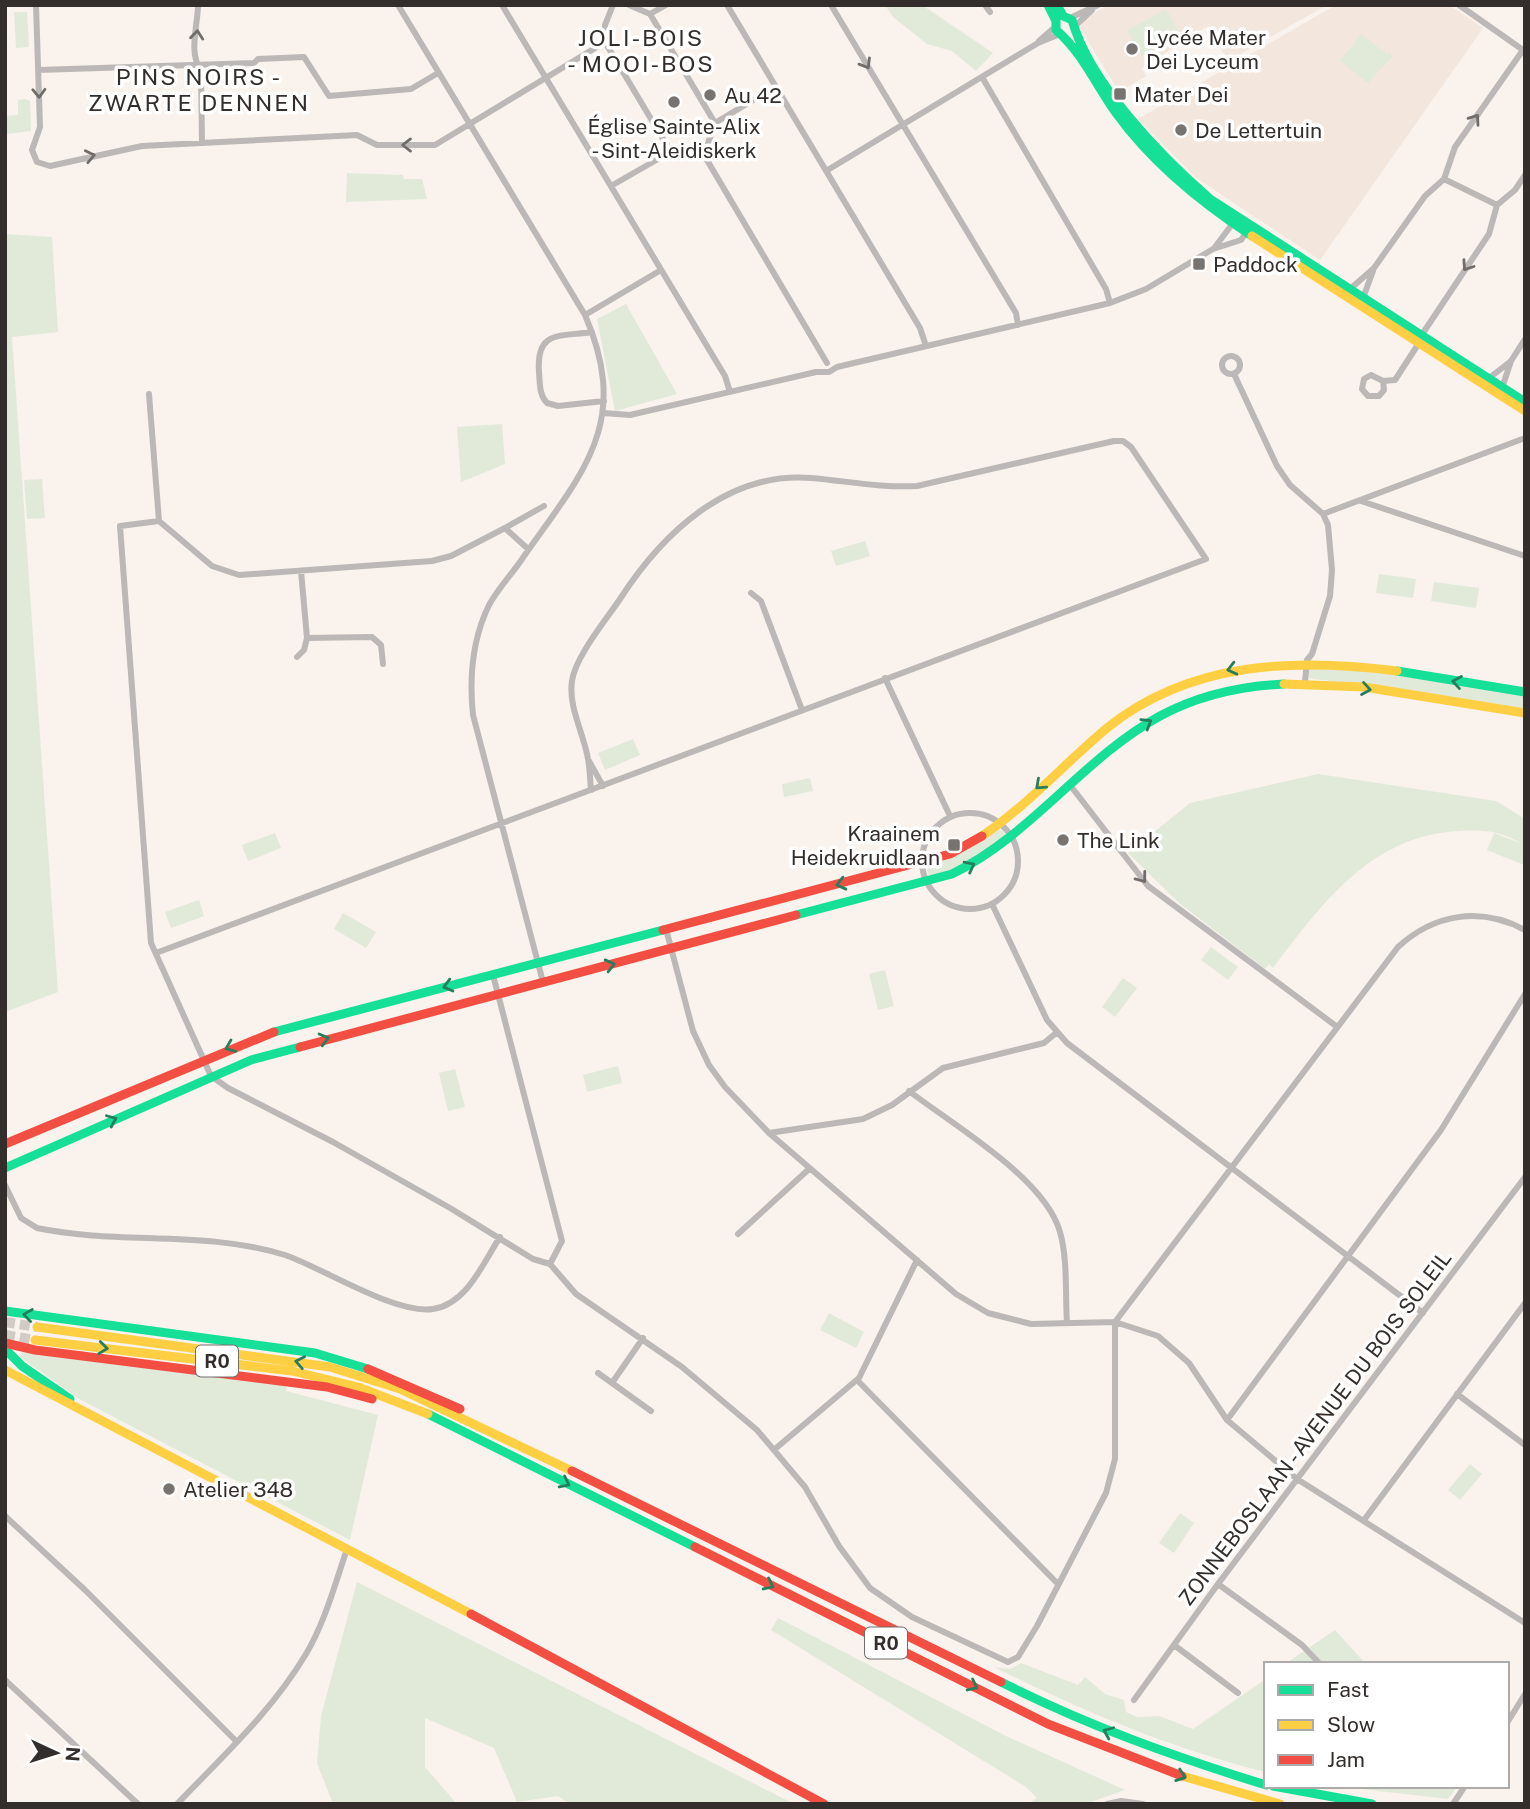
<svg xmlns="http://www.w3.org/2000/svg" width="1530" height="1809" font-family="'Public Sans',sans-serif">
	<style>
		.built { fill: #f3e6dc }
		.green { fill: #e1ead9 }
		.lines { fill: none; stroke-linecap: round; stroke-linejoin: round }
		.highway-tunnel { stroke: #d1cbc6; stroke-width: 10; stroke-dasharray: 10 5; stroke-linecap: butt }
		.street { stroke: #bbb8b7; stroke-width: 6 }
		.fast { stroke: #16e098; stroke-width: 9 }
		.slow { stroke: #ffcf43; stroke-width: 9 }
		.jam { stroke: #f24e42; stroke-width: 9 }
		.oneway { stroke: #706c6a }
		.oneway2 { stroke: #267e5c }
		.poi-dot { fill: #78736f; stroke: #fff; stroke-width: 2.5 }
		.labels { text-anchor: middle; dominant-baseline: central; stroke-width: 7; stroke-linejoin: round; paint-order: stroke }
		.shield { fill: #fff; stroke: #706d6b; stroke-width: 2 }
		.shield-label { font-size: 19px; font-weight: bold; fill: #332e2b }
		.poi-label { font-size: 21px; fill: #332e2b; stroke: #fff; text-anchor: start }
		.street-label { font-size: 21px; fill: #332e2b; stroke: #fff }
		.neighbourhood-label { font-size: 23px; letter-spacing: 2px; fill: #332e2b; stroke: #fff }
	</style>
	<rect width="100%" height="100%" fill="#f9f2ed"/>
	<path class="built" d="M1108 5H1327L1228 61 1208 26 1142 68 1146 76 1119 92 1080 28 1085 19Z
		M1336 5H1449L1483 28 1320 260 1195 177 1138 119Z"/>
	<path class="green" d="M885 5H922L993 53 976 71 952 51 927 44 893 17Z
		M1166 9 1180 33 1142 56 1127 31Z
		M14 12H27L29 47 16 48Z
		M1361 34 1387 54 1390 52 1392 57 1368 83 1340 61Z
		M26 99 30 101 31 131 7 134 5 116 18 115V100Z
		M347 173 403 175 404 179H422L427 199 346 202Z
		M5 234 52 237 58 332 12 337 58 992 5 1012Z
		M626 304 677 394 615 411 597 319Z
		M502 424 505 464 461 482 457 427Z
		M42 479 45 518 27 519 24 480Z
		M865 541 870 556 836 566 831 551Z
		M1379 574 1416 579 1413 598 1376 593Z
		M1434 582 1479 588 1476 608 1431 601Z
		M1335 666 1525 695V710L1309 678V667Z
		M633 739 640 755 605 770 598 753Z
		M1318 774 1496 801 1525 819 1524 865 1487 850 1494 833 1520 843C1500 830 1481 830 1458 831 1370 836 1322 904 1273 968L1269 964 1265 969 1179 903 1128 853 1190 803Z
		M810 778 813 791 784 797 782 784Z
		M996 829 1003 831 1006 837 977 860 933 878 929 875 927 870C930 864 985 836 996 829Z
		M275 833 281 848 248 861 242 845Z
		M199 900 204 916 171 928 165 912Z
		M343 913 376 932 366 948 334 929Z
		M1211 947 1238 967 1228 980 1201 960Z
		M885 970 894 1006 878 1010 869 974Z
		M1123 978 1137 988 1115 1017 1102 1007Z
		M618 1066 622 1083 587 1092 583 1075Z
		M455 1069 465 1107 448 1111 439 1073Z
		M829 1313 864 1332 856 1348 820 1330Z
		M22 1352 286 1385V1391L378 1415 350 1540 81 1400 20 1357Z
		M1470 1464 1482 1474 1460 1500 1448 1490Z
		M1180 1513 1194 1523 1174 1553 1159 1543Z
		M357 1582 794 1804H569L558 1796 517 1802 494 1748 425 1718V1767L457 1804H333L317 1763 321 1716Z
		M778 1618 1006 1736 1125 1790 1085 1804H1028L1037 1798 1026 1787 771 1630Z
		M1335 1630 1366 1664H1285Z
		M1021 1663 1078 1685 1085 1677 1105 1694 1124 1700 1126 1712 1137 1717 1159 1716 1193 1729 1266 1679V1772C1171 1749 1081 1710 994 1667L1010 1669Z
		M1336 1786H1458L1448 1799Z"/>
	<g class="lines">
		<path class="highway-tunnel" d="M5 1322 37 1327
			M5 1335 35 1340"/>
		<path class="street" d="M36 5 40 127 32 150 37 162 50 166 142 146 357 135 377 145H435L605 42
			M198 5C198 24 188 54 201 70L202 143
			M398 5 585 315C633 426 580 475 520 562 510 576 498 589 489 605 472 640 469 677 473 715L543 982
			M502 5 725 376 730 392
			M613 5 605 25V42L666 144 672 151 704 155
			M629 5 650 14 715 123 704 155
			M727 5 920 328 926 346
			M831 5 1016 313 1018 325
			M985 5 990 12
			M1459 5 1523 50
			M650 14 666 5
			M1070 18 1098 5
			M1074 27 1092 10
			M1039 41 1055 27
			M38 70 254 63 258 59 304 57 329 96 411 89 438 73
			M982 77 1106 289 1110 303
			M715 123 775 87
			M704 155 827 363
			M826 171 1038 43 1060 34
			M1444 179 1497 205
			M611 186 672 151
			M1215 247 1233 223
			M1349 290 1374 268 1425 196 1444 179 1455 147 1523 50
			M1363 298 1373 271
			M585 315 661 270
			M592 332C559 337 536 330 539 372 540 383 539 395 547 403L558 406 604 401
			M1421 336 1489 234 1497 205 1515 190 1525 175
			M1222 365a9 9 0 1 1 18 0a9 9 0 1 1-18 0Z
			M1511 361 1525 339
			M1234 374 1277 466 1290 485 1323 514 1328 525 1332 570 1330 596 1312 654 1307 660 1305 682
			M1488 379 1511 361 1502 388
			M1383 381 1384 390 1379 396H1368L1362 389 1364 379 1371 375 1383 381 1395 380 1419 343
			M149 394 159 521
			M603 413 630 415 816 372H829L837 367 1110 303 1146 289 1213 249 1241 240 1248 230
			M1361 501 1525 556
			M1323 514 1525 438
			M505 528 544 506
			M528 549 505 528 451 556 432 561 239 575 212 566 159 521 120 526 151 943 211 1076 228 1088 333 1142 450 1208 533 1259 550 1264 576 1294 682 1367 757 1430 805 1487 839 1546 870 1588 912 1617 1008 1662 1018 1657 1037 1626 1106 1493 1115 1459V1322
			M301 571 307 638 372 637 381 645 383 664
			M751 593 761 601 802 710
			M297 657 304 650 307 638
			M885 678 950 816
			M589 761 603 786
			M1070 785 1148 886 1336 1026
			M922 861a48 48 0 1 1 96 0a48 48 0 1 1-96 0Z
			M992 904 1047 1020 1067 1043 1423 1313
			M666 929 693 1031 709 1065 725 1087 769 1133 956 1294 988 1313 1031 1324 1115 1322 1158 1336 1189 1363 1227 1420 1297 1479 1525 1623
			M156 953 1206 559 1131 447 1123 441H1114L917 486C881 488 847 481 811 478 727 471 662 534 620 599 606 620 575 657 572 681 568 707 584 734 588 759 590 769 590 780 591 790
			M493 975 562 1241 550 1264
			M909 1091C953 1125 1045 1178 1060 1232 1068 1260 1065 1294 1067 1323
			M769 1133 863 1119 892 1105 943 1068 1044 1043 1056 1033
			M5 1185 21 1218 37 1228C118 1245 205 1230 285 1255 323 1268 396 1315 433 1309 467 1304 483 1263 500 1237
			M738 1234 809 1169
			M1115 1322 1398 947C1434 914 1480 906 1525 930
			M598 1373 612 1383 643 1338
			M857 1380 1058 1584
			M612 1383 651 1411
			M1457 1394 1525 1445
			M1227 1420 1441 1130 1525 994
			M775 1449 859 1378 917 1260
			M5 1516 85 1590 237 1742
			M1364 1520 1525 1303
			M1218 1584 1302 1645 1320 1664
			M1174 1645 1238 1693
			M5 1680 138 1804
			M1134 1700 1218 1584 1525 1177
			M1507 1723 1525 1694
			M177 1804C223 1756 272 1711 306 1654 325 1622 335 1584 347 1549
			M1107 1804 1121 1801 1143 1804
			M1453 1804 1465 1786"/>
		<path class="fast" d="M1048 5 1056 21V30C1082 52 1096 85 1116 113 1152 163 1200 202 1252 236
			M1057 5 1063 16 1072 20C1090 84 1161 156 1210 199L1525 402
			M1397 671 1525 692
			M796 915 952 874C1032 835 1083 758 1160 716 1197 696 1242 686 1284 684
			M274 1032 663 930
			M5 1168 251 1060 300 1047
			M5 1311 315 1353 368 1369
			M5 1349 22 1366 70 1399
			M428 1414 695 1547
			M1001 1682C1089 1726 1172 1756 1266 1785
			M1273 1786 1372 1804"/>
		<path class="slow" d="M1252 236 1525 411
			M1284 684 1364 687 1525 713
			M982 836C1028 805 1065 763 1107 728 1190 661 1296 658 1397 671
			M37 1327 330 1367 400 1389 572 1471
			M35 1340 292 1371 358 1387 428 1414
			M5 1370 471 1614
			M1182 1776 1280 1804"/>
		<path class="jam" d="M663 930 950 854 982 836
			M300 1047 796 915
			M5 1144 274 1032
			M5 1343 35 1350 327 1387 372 1399
			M368 1369 460 1409
			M572 1471 1001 1682
			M695 1547 1048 1724 1182 1776
			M471 1614 824 1804"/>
	</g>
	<defs><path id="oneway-chevron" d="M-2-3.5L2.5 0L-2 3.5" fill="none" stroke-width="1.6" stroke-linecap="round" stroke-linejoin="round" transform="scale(1.75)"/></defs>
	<g class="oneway">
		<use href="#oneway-chevron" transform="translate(197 35) rotate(-84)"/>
		<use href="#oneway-chevron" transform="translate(866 64) rotate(59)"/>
		<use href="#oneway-chevron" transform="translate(39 93) rotate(88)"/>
		<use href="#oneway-chevron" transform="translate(1475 119) rotate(-55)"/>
		<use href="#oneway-chevron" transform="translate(407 145) rotate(180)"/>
		<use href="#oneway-chevron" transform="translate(90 156) rotate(-12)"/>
		<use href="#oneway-chevron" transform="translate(1467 266) rotate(124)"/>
		<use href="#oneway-chevron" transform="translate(1142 878) rotate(53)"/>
	</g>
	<g class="oneway2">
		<use href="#oneway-chevron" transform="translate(1232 669) rotate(166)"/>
		<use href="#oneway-chevron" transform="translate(1457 682) rotate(-171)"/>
		<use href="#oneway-chevron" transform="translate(1366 689) rotate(9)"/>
		<use href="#oneway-chevron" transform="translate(1147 723) rotate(-31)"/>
		<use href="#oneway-chevron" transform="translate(1040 785) rotate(138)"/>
		<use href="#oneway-chevron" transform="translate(970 866) rotate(-27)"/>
		<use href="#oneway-chevron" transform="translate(841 884) rotate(166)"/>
		<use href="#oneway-chevron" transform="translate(610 965) rotate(-14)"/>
		<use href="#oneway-chevron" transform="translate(448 986) rotate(165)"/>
		<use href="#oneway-chevron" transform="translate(324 1039) rotate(-15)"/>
		<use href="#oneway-chevron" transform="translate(230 1047) rotate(158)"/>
		<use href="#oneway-chevron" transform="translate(112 1120) rotate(-23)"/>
		<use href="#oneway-chevron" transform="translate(28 1315) rotate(-172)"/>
		<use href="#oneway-chevron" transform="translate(103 1348) rotate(7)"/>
		<use href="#oneway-chevron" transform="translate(300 1362) rotate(-169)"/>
		<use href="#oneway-chevron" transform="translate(565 1483) rotate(26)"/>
		<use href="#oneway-chevron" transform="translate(769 1585) rotate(26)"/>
		<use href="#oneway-chevron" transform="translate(973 1686) rotate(26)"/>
		<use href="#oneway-chevron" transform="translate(1108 1732) rotate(-157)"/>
		<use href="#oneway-chevron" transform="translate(1181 1776) rotate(19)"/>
	</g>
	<g class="poi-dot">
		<circle cx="1132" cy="49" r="7"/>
		<rect x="1113" y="87" width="14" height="14" rx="3.5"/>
		<circle cx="710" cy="95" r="7"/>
		<circle cx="674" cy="102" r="7"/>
		<circle cx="1181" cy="130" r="7"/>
		<rect x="1192" y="257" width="14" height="14" rx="3.5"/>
		<circle cx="1063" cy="840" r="7"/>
		<rect x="947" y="838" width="14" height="14" rx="3.5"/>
		<circle cx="169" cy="1489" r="7"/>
	</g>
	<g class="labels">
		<g class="shield">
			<rect x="196" y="1345.5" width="42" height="31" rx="5"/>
			<rect x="865" y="1627.5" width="42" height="31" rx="5"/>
		</g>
		<g class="shield-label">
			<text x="217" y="1361">R0</text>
			<text x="886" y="1643">R0</text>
		</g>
		<g class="poi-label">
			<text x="1146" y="37">Lycée Mater<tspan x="1146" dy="24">Dei Lyceum</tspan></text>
			<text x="1134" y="94">Mater Dei</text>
			<text x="724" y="95">Au 42</text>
			<text x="674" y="126" text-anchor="middle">Église Sainte-Alix<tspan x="674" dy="24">- Sint-Aleidiskerk</tspan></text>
			<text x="1195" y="130">De Lettertuin</text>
			<text x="1213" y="264">Paddock</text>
			<text x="940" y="833" text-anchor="end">Kraainem<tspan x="940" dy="24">Heidekruidlaan</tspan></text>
			<text x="1077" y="840">The Link</text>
			<text x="183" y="1489">Atelier 348</text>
		</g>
		<g class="street-label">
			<text transform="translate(1315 1428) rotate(-53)">ZONNEBOSLAAN - AVENUE DU BOIS SOLEIL</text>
		</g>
		<g class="neighbourhood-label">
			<text x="641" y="37">JOLI-BOIS<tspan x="641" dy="26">- MOOI-BOS</tspan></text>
			<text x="199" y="76">PINS NOIRS -<tspan x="199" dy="26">ZWARTE DENNEN</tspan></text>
		</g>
	</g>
	<rect width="1530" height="1809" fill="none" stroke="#332e2b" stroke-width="14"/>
	<rect x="1264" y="1662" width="245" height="126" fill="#ffffff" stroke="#adabaa" stroke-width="2"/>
	<rect x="1278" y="1685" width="35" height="10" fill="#16e098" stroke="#adabaa" stroke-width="2"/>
	<text x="1327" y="1697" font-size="21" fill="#332e2b">Fast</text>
	<rect x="1278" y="1720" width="35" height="10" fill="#ffcf43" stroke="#adabaa" stroke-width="2"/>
	<text x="1327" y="1732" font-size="21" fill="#332e2b">Slow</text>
	<rect x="1278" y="1755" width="35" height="10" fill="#f24e42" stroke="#adabaa" stroke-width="2"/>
	<text x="1327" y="1767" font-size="21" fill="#332e2b">Jam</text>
	<g transform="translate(56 1753) rotate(94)" stroke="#ffffff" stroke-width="5" paint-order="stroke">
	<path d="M0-5L12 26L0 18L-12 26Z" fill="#332e2b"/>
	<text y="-10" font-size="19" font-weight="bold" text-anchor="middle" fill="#332e2b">N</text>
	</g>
</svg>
